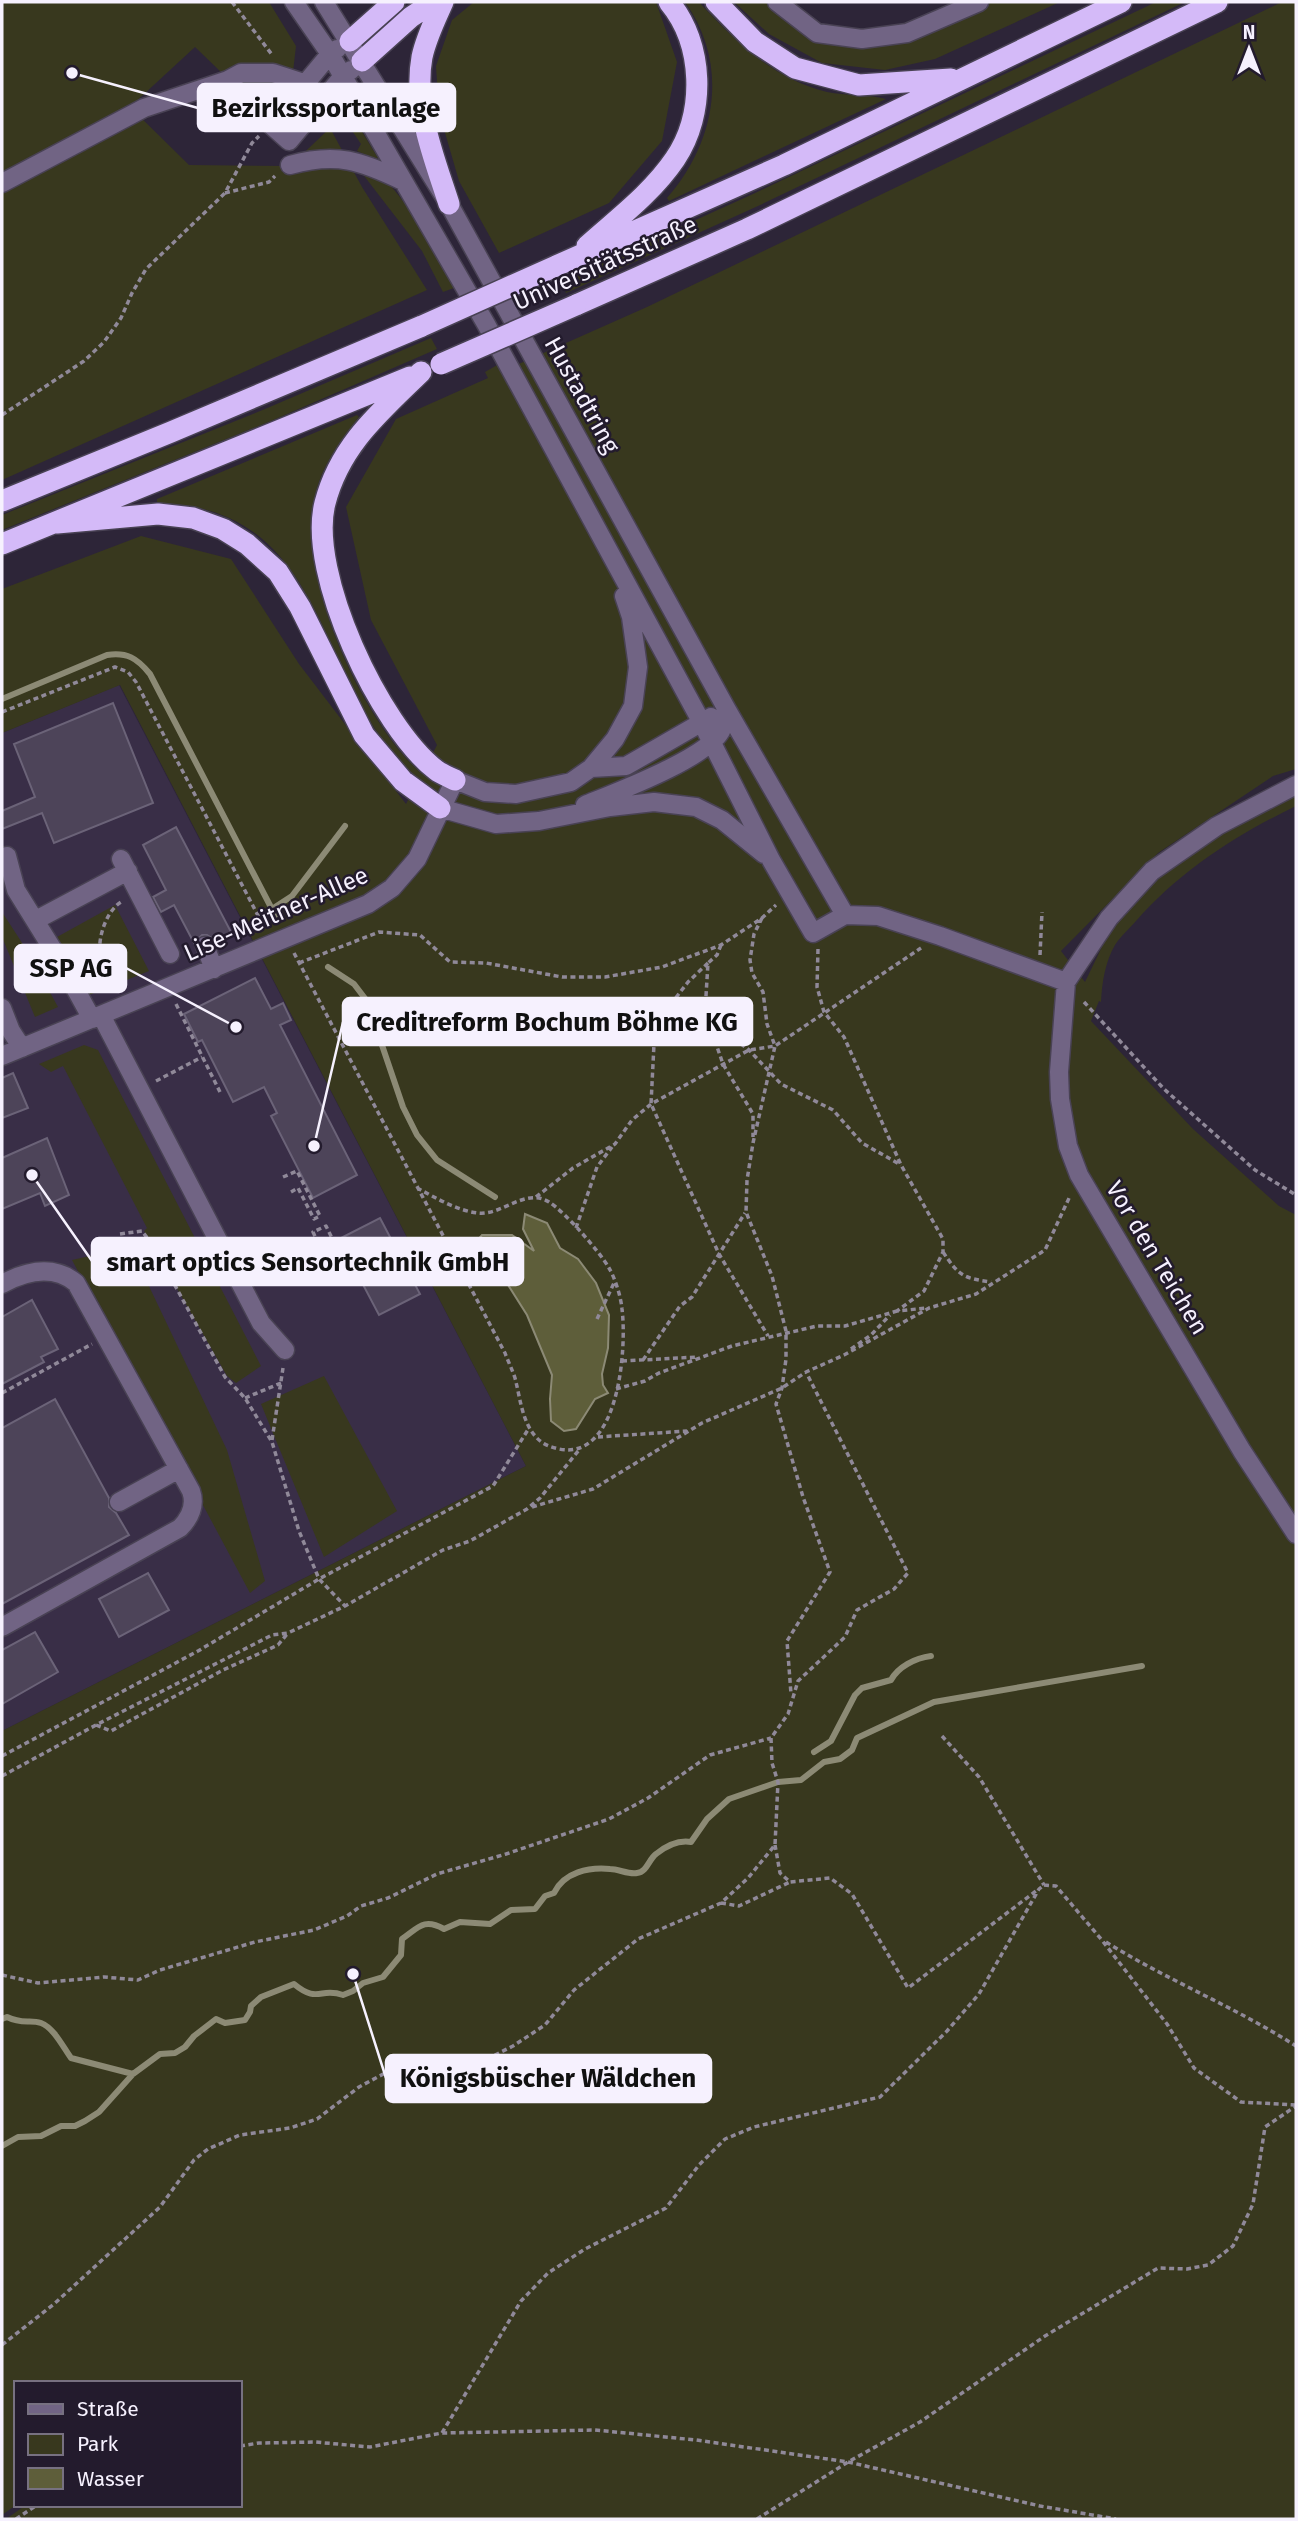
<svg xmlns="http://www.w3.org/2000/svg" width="1298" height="2521" font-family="'Fira Sans',sans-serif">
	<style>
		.built { fill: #392e47 }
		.green { fill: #38381e }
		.water { fill: #5e5e3a; stroke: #8c8a75; stroke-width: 2 }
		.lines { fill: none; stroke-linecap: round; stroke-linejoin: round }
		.stream { stroke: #8c8a75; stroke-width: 6 }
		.building { fill: #4d4459; stroke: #6b6378; stroke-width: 2 }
		.minor-casing { stroke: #494254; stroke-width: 21 }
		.highway-casing { stroke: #494254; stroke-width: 24 }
		.path { stroke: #908999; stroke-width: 3.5; stroke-dasharray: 5 3.5; stroke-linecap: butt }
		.minor { stroke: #716484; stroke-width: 18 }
		.highway { stroke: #d4baf8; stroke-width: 21 }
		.highway-bridge-casing { stroke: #494254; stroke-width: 24; stroke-linecap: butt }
		.highway-bridge { stroke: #d4baf8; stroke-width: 21 }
		.labels { text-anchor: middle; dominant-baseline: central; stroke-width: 5; stroke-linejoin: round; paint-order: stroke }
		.street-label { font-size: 24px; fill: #f6f1fe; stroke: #231b2d }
		.leader { fill: none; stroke: #f6f1fe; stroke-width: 2.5 }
		.callout-dot { fill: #f6f1fe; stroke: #231b2d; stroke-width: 2.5 }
		.callout { fill: #f6f1fe; stroke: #f6f1fe; stroke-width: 2.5 }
		.callout-label { font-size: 26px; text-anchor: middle; font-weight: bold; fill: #111 }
	</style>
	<rect width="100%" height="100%" fill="#2d2538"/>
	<path class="built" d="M119 685 526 1466 2 1731V733Z"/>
	<path class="green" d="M2 2H269L296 46 293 72C268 67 246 61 222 73L195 47 130 107 189 165 290 166 330 128 362 187 427 290 2 480Z
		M474 2H656L677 62 662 141 609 203 499 253 459 181 439 112 436 66 452 20Z
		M685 2H699C735 41 773 79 827 92 846 96 868 94 886 99L669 201 667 198C716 142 730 65 685 2Z
		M734 2H772L840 45 874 47 921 37 992 2H1060L935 59 885 70 822 63 769 34Z
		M1156 2H1185L758 206 566 293 561 281 753 194Z
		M1282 2H1296V769L1273 776 1158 853 1061 951 1085 982 1112 926 1169 868 1267 804 1296 790V806C1236 835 1180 871 1136 921 1129 929 1120 937 1115 945 1105 962 1102 983 1101 1002L1099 1001 1091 1021 1193 1129 1279 1206 1296 1215V2519H6L26 2505H240V2383H16V2505L2 2515V1731L526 1466 120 685 2 733V589L141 536 231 559 299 664 406 804 419 779C313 693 335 507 157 503V499L357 415 359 417C337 444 318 472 313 506 300 584 364 723 422 774L437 745 371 620 346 507 396 419 488 378 485 372 499 364 503 371 647 307Z
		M340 103 347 107 378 158 376 159 357 151 361 144 336 107Z
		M358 168C365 171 373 173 379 176 405 192 438 260 454 288L443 292 422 251Z
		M431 338 437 349 271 421 2 530V515L265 409Z
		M115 905 149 971 89 995 57 937Z
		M2 912 28 952 58 1007 35 1017 2 937Z
		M84 1045 98 1050 261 1366 236 1383 227 1376 144 1231 147 1228 63 1066 51 1072 39 1064Z
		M127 1240 227 1450 265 1581 250 1593 72 1260 99 1254Z
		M324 1376 397 1511 324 1557 261 1404Z"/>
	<path class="water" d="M525 1214 547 1223 560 1248 578 1259 596 1283 609 1315 608 1348 602 1374 603 1385 608 1393 595 1399 576 1429 564 1431 551 1421 550 1399 552 1375 527 1315 498 1269 480 1255 475 1243 482 1235H512L534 1251 523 1229Z"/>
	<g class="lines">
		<path class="stream" d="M2 699 107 655C127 652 137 658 150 674L276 917
			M272 909 292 896 345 826
			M328 967 354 984 367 1001 403 1107 417 1135 437 1160 495 1197
			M814 1752 831 1741 855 1695 862 1688 891 1680C898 1667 915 1658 931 1656
			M2 2019 7 2017C23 2025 30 2019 41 2023 54 2028 63 2047 71 2058L133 2074
			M2 2146 18 2137 41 2136 61 2126H75L85 2121 99 2112 133 2074 160 2054 175 2053 185 2047 194 2036 216 2019 225 2023 245 2020 250 2012 251 2006 261 1997 294 1984C318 2004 320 1987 343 1995L353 1991 363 1983 383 1977 401 1955 402 1939C419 1927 424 1918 444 1929L460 1922 490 1924 511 1910 535 1909 545 1896 554 1893C564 1872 589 1867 610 1869 619 1869 629 1875 637 1873 647 1872 649 1859 656 1854 666 1846 679 1840 691 1842L707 1819 729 1799 778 1782 801 1780 824 1762 840 1759 852 1750 857 1738 934 1702 1142 1666"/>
	</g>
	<path class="building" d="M113 703 153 803 54 843 42 813 2 829V811L35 797 14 744Z
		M176 827 231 932 215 940 207 935H202L194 943 174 905 161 912 153 897 166 890 143 845Z
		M255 978 271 1009 283 1003 291 1020 280 1025 357 1175 313 1198 271 1116 277 1113 264 1087 233 1102 202 1040 198 1042 184 1014Z
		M13 1073 28 1108 2 1118V1078Z
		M47 1138 69 1195 45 1206 40 1193 2 1209V1158Z
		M380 1218 420 1294 379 1315 339 1239Z
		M32 1300 58 1349 41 1357 44 1362 2 1384V1317Z
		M55 1399 109 1498V1507L116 1513 129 1535 2 1604V1428Z
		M148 1573 169 1610 119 1637 99 1599Z
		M35 1632 58 1672 2 1704V1650Z"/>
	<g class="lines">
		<defs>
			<path id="minor" d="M294 2 330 54 486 324 702 723 771 860 813 933 845 915
				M324 2 449 204 726 708 845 915
				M777 2 817 33 862 39 907 33 979 2
				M337 49 330 54 271 125 289 141 343 76 351 70
				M290 165C337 152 361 161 403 181
				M2 183 144 108 228 80 241 73H273L307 84
				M591 768 626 766 711 717
				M1296 785 1217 826 1152 871 1109 918 1066 982 1059 1072 1060 1099 1068 1146 1079 1175 1242 1451 1296 1534
				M585 805C614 793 711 757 722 729 725 723 725 714 726 708
				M440 808 496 824 539 821 610 807 654 802 696 807 722 820 764 854
				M7 856 16 890 60 961 92 1019
				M121 859 170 954
				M845 915 878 916 940 936 1066 982
				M36 920 128 871
				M205 946 214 969
				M2 1008 11 1031 22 1048
				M101 1015 261 1323 285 1350
				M2 1056 368 904 392 888 417 859 455 780 485 792 516 794 571 782 591 768 615 739 633 706 638 667 631 617 624 596
				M2 1284C26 1271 53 1264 76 1283L191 1491C196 1505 190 1518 180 1528L2 1627
				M119 1502 179 1469"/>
			<path id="highway" d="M443 2C435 20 426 38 422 57 413 107 434 157 449 204
				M716 2 755 42 795 68 859 85 951 79
				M350 41 394 2
				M362 61 411 17 434 2
				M587 246C617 219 652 193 675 159 706 113 704 44 669 2
				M556 266 784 165 1121 2
				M576 305 747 229 1217 2
				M421 372C380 412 340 445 325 503 307 573 380 727 436 770 441 774 449 777 455 780
				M2 501 171 432 422 326
				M57 523 158 514 193 518 223 529 247 544 278 572 300 607 364 735 403 781 440 808
				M2 544 410 377"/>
		</defs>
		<use href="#minor" class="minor-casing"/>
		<use href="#highway" class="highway-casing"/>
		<path class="path" d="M232 2 273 56
			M225 193 269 182 275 176
			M2 415 84 361 104 342 121 318 132 293 146 269 225 193 252 143 259 136
			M2 712 115 667 128 672 136 682 264 927
			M762 918 754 934 750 960 752 973 763 992 767 1024 775 1046 753 1143 747 1180 746 1212 772 1276 786 1331V1359L782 1388 776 1404 803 1497 830 1572 787 1641 791 1694
			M721 945 717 955 708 963 705 1012 723 1064 753 1114V1137
			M818 949 817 987 824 1012 844 1037 901 1165 943 1239V1252L924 1291 897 1311 927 1308
			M100 952C98 935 108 908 123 901
			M294 953 505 1353C508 1361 512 1369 515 1378 520 1397 522 1422 536 1437 542 1444 550 1447 559 1449 619 1461 627 1349 622 1309 621 1297 615 1278 609 1268 600 1252 565 1212 549 1202 525 1187 502 1216 478 1213 458 1211 436 1198 419 1189
			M1040 955 1042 912
			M299 963 379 932 420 935 450 962 486 963 562 977H605L662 967 721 945 762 918 776 905
			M708 963 688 982 671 1004 654 1044 651 1104 719 1254 768 1336
			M1084 1002 1164 1089 1255 1170 1296 1195
			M176 1004 220 1092
			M710 1029 736 1040 749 1050 781 1084 833 1110 862 1143 901 1165
			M156 1081 202 1057
			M283 1177 297 1171 320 1216 314 1219 298 1188 291 1192
			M536 1197 573 1168 615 1144 632 1120 651 1104 749 1050 775 1046 921 948
			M576 1228 597 1167 612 1147
			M120 1234 142 1231 154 1247 225 1377 245 1398 272 1442 299 1531 319 1579 345 1606
			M943 1252C959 1276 963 1278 991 1282
			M310 1262C321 1261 330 1260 340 1254L326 1226 313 1232 326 1260
			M597 1319 614 1283
			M851 1349 871 1335 890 1315
			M643 1360 680 1306 692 1297 745 1213
			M622 1361 698 1357
			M616 1389 645 1381 659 1373 732 1346 817 1326H845L897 1311
			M2 1393 92 1344
			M245 1398 281 1383
			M598 1437 687 1431
			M272 1440 283 1368
			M532 1507 593 1489 702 1423 782 1388 806 1372 844 1355 929 1308 976 1294 1045 1250 1070 1196
			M96 1725 111 1731 223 1670 278 1645 288 1633
			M942 1736 979 1777 1044 1885
			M2 1756 198 1651 319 1579 493 1486 529 1428
			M2 1776 96 1725 272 1635 288 1633 345 1606 443 1550 470 1541 527 1509 540 1498 579 1450
			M775 1845 780 1873 790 1882 830 1878 852 1894 908 1988 1036 1891
			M1044 1885 1056 1886 1101 1939 1167 2024 1194 2068 1241 2102 1296 2105
			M721 1903 739 1906 790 1882
			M1106 1942C1167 1980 1235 2007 1296 2046
			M2 1975 38 1983 104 1977 138 1980 160 1970 255 1942 314 1930 347 1916 361 1906 388 1898 437 1874 506 1854 609 1819 648 1798 710 1755 771 1738
			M2 2345 54 2304 160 2207 194 2160 208 2149 240 2135 290 2128 317 2119 359 2087 406 2062 489 2058 513 2046 545 2025 574 1990 638 1939 721 1903 748 1878 775 1845 778 1782 772 1763 771 1738 788 1714 798 1681 845 1637 857 1610 894 1589 908 1573 806 1372
			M442 2433 521 2301 548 2273 585 2249 666 2208 699 2165 725 2139 754 2127 880 2097 947 2031 979 1994 1039 1889 1044 1885
			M240 2446 259 2443 315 2442 370 2447 442 2433 595 2430 696 2440 848 2462 1040 2506 1116 2519
			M16 2519 37 2505
			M757 2519 848 2462 920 2422 1045 2336 1158 2268 1187 2269 1208 2265 1233 2246 1253 2204 1265 2127 1296 2106"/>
		<use href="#minor" class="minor"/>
		<use href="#highway" class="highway"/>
		<defs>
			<path id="highway-bridge" d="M422 326 556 266
				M441 364 576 305"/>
		</defs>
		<use href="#highway-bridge" class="highway-bridge-casing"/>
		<use href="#highway-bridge" class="highway-bridge"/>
	</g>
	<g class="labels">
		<g class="street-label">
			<text transform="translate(605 263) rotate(-24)">Universitätsstraße</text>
			<text transform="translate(582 395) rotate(61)">Hustadtring</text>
			<text transform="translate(276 914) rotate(-24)">Lise-Meitner-Allee</text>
			<text transform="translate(1157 1258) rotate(59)">Vor den Teichen</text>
		</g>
	</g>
	<path class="leader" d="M72 73L198 108M236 1027L126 968M314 1146L343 1022M32 1175L92 1261M353 1974L386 2078"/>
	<g class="callout-dot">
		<circle cx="72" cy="73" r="7"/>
		<circle cx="236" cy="1027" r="7"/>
		<circle cx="314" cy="1146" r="7"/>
		<circle cx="32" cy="1175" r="7"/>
		<circle cx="353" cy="1974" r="7"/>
	</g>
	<g class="callout">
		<rect x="198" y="84" width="257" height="47" rx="7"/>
		<rect x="15" y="945" width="111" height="47" rx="7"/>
		<rect x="343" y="998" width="409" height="47" rx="7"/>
		<rect x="92" y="1238" width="431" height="47" rx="7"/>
		<rect x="386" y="2055" width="325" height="47" rx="7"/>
	</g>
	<g class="callout-label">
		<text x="326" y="117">Bezirkssportanlage</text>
		<text x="71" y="977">SSP AG</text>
		<text x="547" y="1031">Creditreform Bochum Böhme KG</text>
		<text x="308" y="1271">smart optics Sensortechnik GmbH</text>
		<text x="548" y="2087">Königsbüscher Wäldchen</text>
	</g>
	<rect width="1298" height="2521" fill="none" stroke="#f6f1fe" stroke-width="7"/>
	<rect x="14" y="2381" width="228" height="126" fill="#231b2d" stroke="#777181" stroke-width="2"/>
	<rect x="28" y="2404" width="35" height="10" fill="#716484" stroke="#777181" stroke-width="2"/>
	<text x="77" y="2416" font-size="21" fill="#f6f1fe">Straße</text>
	<rect x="28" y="2434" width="35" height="21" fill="#38381e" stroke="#777181" stroke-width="2"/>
	<text x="77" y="2451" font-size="21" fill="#f6f1fe">Park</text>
	<rect x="28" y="2468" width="35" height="21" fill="#5e5e3a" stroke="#777181" stroke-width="2"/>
	<text x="77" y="2486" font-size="21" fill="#f6f1fe">Wasser</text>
	<g transform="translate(1249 49)" stroke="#231b2d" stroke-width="5" paint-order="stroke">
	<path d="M0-5L12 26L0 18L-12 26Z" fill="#f6f1fe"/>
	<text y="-10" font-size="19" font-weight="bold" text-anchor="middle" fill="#f6f1fe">N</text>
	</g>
</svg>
